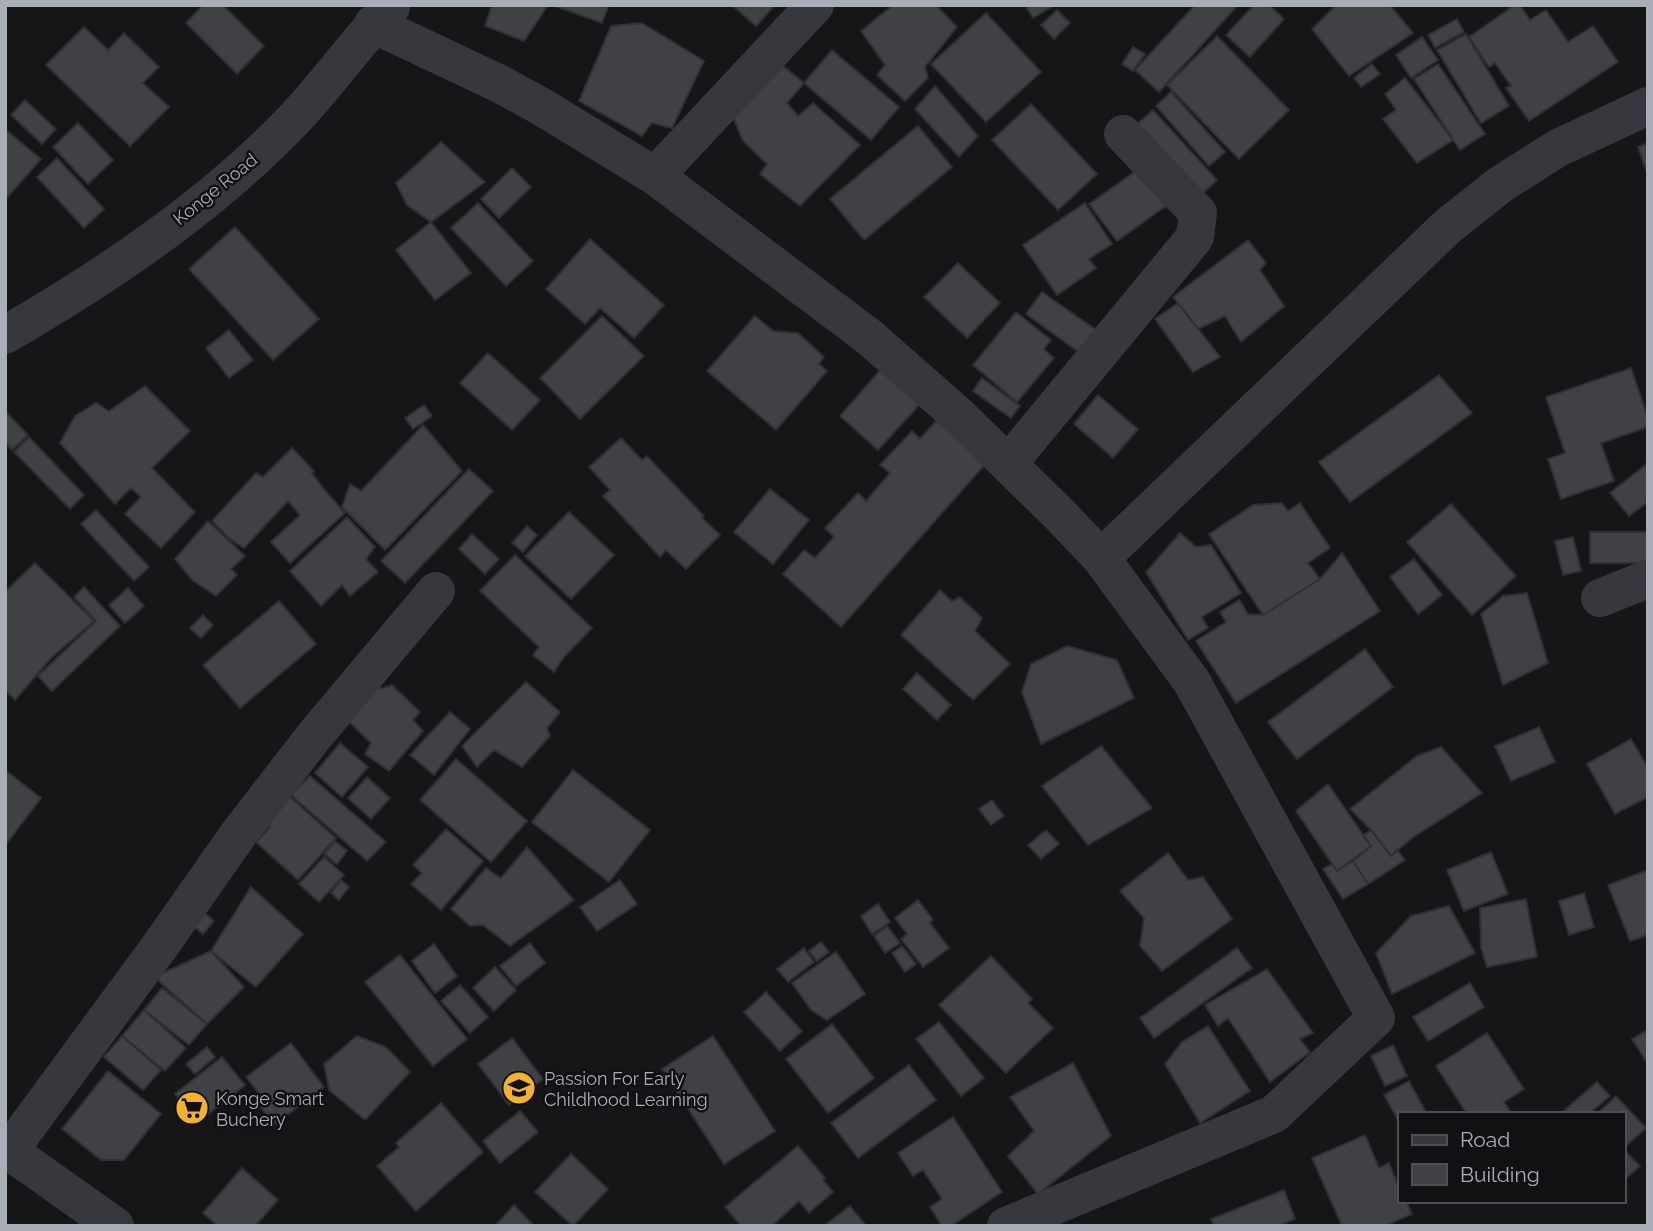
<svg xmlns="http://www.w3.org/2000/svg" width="1653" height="1231" font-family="Raleway,sans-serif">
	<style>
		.building { fill: #404145; stroke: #303034; stroke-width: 2 }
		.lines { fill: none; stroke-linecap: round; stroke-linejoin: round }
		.minor { stroke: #37383d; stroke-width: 38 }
		.labels { text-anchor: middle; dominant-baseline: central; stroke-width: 5; stroke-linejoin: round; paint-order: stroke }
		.street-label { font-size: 18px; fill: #a8adb8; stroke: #111113 }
		.poi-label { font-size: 18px; fill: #a8adb8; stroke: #111113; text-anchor: start }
	</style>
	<rect width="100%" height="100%" fill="#161618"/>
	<path class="building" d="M203 5H223L264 46 237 74 186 23Z
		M492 5H548L524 41 485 26Z
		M552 5H609L602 23Z
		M732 5H775L756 26Z
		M893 5H936L957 27 925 67 928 78 905 101 877 75 885 65 861 31Z
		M1025 5H1055L1033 18Z
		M1195 5H1238L1159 92 1135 70Z
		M1254 5H1269L1284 19 1250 57 1226 35Z
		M1336 5H1390L1413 33 1349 76 1312 29Z
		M1515 5H1520L1530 20 1546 10 1568 42 1593 26 1618 62 1529 121 1506 88 1511 86 1495 63 1489 67 1469 37Z
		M1057 10 1070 23 1054 39 1041 25Z
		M986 13 1041 72 986 122 931 64Z
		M1457 19 1464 32 1435 48 1428 35Z
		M642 23 704 61 672 128 652 123 642 136 579 101 611 26Z
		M84 27 108 50 124 33 159 67 143 83 169 107 130 146 46 65Z
		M1466 34 1509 106 1481 123 1437 50Z
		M1217 36 1289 110 1239 159 1167 85Z
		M1422 37 1438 60 1411 78 1396 55Z
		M1133 47 1145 54 1133 71 1122 64Z
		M832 50 899 107 871 140 804 83Z
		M1372 64 1380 74 1361 87 1354 78Z
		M1438 64 1485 134 1460 150 1414 79Z
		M783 66 804 83 787 103 798 116 813 103 860 145 800 206 760 174 767 164 743 141 733 117Z
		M1405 78 1453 140 1417 163 1383 119 1396 110 1385 94Z
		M935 86 978 136 959 157 915 109Z
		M1171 92 1225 152 1209 166 1156 106Z
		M25 100 56 129 42 144 11 115Z
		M1031 104 1097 174 1058 210 992 140Z
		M1153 110 1217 180 1201 195 1136 125Z
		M78 123 113 160 88 184 53 147Z
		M918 126 952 167 864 240 830 199Z
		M5 129 41 159 5 200Z
		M441 142 485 182 431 222 407 205 396 183Z
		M1648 143V175L1638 147Z
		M57 158 104 209 84 228 37 177Z
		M1143 166 1170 203 1117 241 1089 204Z
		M512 168 531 187 499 218 481 199Z
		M478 203 533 261 506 286 451 228Z
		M1085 203 1112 244 1089 259 1096 268 1057 295 1023 245Z
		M431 222 471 273 435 300 396 250Z
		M235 227 319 319 273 360 189 269Z
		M590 239 664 305 634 338 600 308 585 324 546 289Z
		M1248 240 1266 263 1260 270 1284 306 1241 342 1225 316 1198 329 1173 297Z
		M958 263 1000 303 967 338 924 297Z
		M1042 292 1099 332 1083 355 1026 314Z
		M1178 303 1220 357 1193 372 1155 319Z
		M1016 312 1051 340 1044 349 1054 358 1017 402 973 365Z
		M602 316 644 356 580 419 540 378Z
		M755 316 773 331 798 333 824 357 819 364 827 371 776 430 707 371Z
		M229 330 253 360 229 378 206 348Z
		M488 353 540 400 512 430 460 383Z
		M882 368 921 403 878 450 840 416Z
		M1631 368 1648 418V427L1601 443 1614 481 1561 499 1548 459 1565 453 1546 397Z
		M1439 375 1472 413 1350 502 1319 462Z
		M982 378 1020 406 1011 418 973 391Z
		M145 386 190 431 152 468 195 512 161 548 125 514 141 497 131 488 115 504 60 443 75 416 96 403 109 411Z
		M1098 395 1138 429 1113 458 1074 424Z
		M424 405 432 416 413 429 405 418Z
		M5 411 28 435 12 450 5 442Z
		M939 418 988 461 841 627 783 574 804 550 815 558 834 537 825 528 858 493 866 501 890 473 880 465 912 431 920 439Z
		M423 425 462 471 385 550 342 507 350 484 361 491Z
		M29 437 84 495 70 509 14 452Z
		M621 438 642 460 647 456 704 516 702 518 720 535 686 569 666 550 660 557 603 496 610 490 589 467Z
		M292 448 314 471 312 473 327 493 345 513 290 563 271 542 300 515 288 501 244 548 230 539 212 521 256 473 263 477Z
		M1648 463V502L1629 516 1610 493Z
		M469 469 493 491 405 583 381 561Z
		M770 489 809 520 773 564 734 532Z
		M1282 503 1288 511 1300 503 1330 548 1308 563 1320 579 1263 615 1209 534 1253 505Z
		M1451 504 1516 576 1472 615 1407 542Z
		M96 510 149 567 134 581 81 524Z
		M569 512 614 555 571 599 525 556Z
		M347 517 375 547 366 559 378 572 350 596 342 585 321 606 290 571Z
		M208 521 245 556 231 569 237 575 216 596 192 580 175 559Z
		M527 526 537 535 523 552 512 543Z
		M1590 532H1648V563H1590Z
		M1180 533 1196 547 1211 545 1241 593 1202 617 1208 628 1188 640 1146 572Z
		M472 534 499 559 485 574 459 549Z
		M1573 537 1581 571 1563 575 1555 541Z
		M1342 553 1380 611 1236 703 1196 641 1226 622 1220 612 1239 600 1248 614 1263 615 1320 579Z
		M515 555 592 628 564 657 554 672 533 655 539 647 480 591Z
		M1414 559 1442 595 1418 614 1390 577Z
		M35 563 94 621 52 657 15 700 5 690V592Z
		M84 587 120 626 52 691 38 676 96 621 74 597Z
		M128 588 144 606 125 623 109 605Z
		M940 590 952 601 960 597 982 618 975 631 1010 664 973 700 901 635Z
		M1527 593 1548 663 1503 685 1481 614 1503 596Z
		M279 601 316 644 240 708 203 665Z
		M203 615 213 625 201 638 190 628Z
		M1067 646 1117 660 1134 698 1041 744 1022 692 1031 664Z
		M1365 649 1393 687 1297 759 1268 722Z
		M917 673 951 705 937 720 903 689Z
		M371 674 381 689 392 685 420 712 413 720 423 731 389 771 365 754 371 743 339 712Z
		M526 682 560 712 547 728 550 736 522 767 494 750 477 767 462 746Z
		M450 712 470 729 434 775 410 755Z
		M1539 727 1555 762 1511 781 1495 746Z
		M1631 739 1648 768V797L1615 814 1587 764Z
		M340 743 368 767 342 797 315 773Z
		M1101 746 1152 808 1088 845 1042 786Z
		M1441 747 1482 793 1412 838 1391 856 1371 830 1350 809 1417 756Z
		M456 759 527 821 491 862 420 800Z
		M5 770 41 798 7 843 5 841Z
		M573 770 650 830 609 882 532 822Z
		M310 776 386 842 367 861 291 795Z
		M367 777 390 798 371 819 348 798Z
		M1328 784 1371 846 1337 871 1296 811Z
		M282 790 336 838 298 880 256 842 270 827 258 817Z
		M992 800 1004 816 991 825 979 809Z
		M446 829 483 861 441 910 411 884 422 873 413 865Z
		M1046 830 1059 844 1041 859 1028 845Z
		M1371 830 1391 856 1397 850 1405 860 1368 884 1353 861 1371 846 1363 836Z
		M335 841 347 851 337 864 324 854Z
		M527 847 574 900 510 946 483 925 470 926 451 909 486 868 501 878Z
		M1491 852 1508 894 1464 911 1447 870Z
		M1168 853 1188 880 1203 877 1232 919 1162 971 1140 946 1144 918 1120 891Z
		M324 857 344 875 319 902 299 884Z
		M1353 861 1368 884 1343 899 1323 869 1332 864 1337 871Z
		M1648 870V935L1630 941 1608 885Z
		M341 880 349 887 339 900 331 893Z
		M620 880 637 904 597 931 580 907Z
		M251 887 303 934 256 987 211 951Z
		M1584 893 1594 927 1569 935 1559 901Z
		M1526 899 1537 957 1487 967 1481 948 1480 908Z
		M918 900 933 920 930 923 949 948 923 967 901 939 907 934 895 918Z
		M878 904 890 922 872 934 861 916Z
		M195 905 214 921 203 934 183 918Z
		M1449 906 1475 953 1392 994 1376 953 1411 916Z
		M887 926 900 943 885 953 874 936Z
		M821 942 829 952 817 961 809 951Z
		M530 943 545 963 516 986 500 966Z
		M434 944 457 976 435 993 412 961Z
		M902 946 916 964 905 972 892 953Z
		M804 948 814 962 788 982 777 969Z
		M1237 948 1252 968 1154 1038 1140 1018Z
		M211 951 244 987 207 1024 154 977Z
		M836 952 865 994 827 1020 811 1010 792 983Z
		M400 955 467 1039 433 1066 365 982Z
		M991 956 1032 999 1028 1003 1053 1028 1006 1073 939 1005Z
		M495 967 516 990 494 1011 473 988Z
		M1267 969 1313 1033 1300 1039 1310 1052 1270 1082 1228 1018 1218 1026 1205 1005Z
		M1470 983 1484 1007 1428 1041 1413 1017Z
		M460 985 488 1017 470 1033 441 1001Z
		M162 988 207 1024 189 1045 144 1010Z
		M766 992 802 1031 780 1051 744 1012Z
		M144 1010 186 1048 165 1071 122 1036Z
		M939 1022 984 1078 961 1096 916 1039Z
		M832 1024 874 1078 828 1113 786 1059Z
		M1208 1026 1250 1091 1200 1123 1165 1064 1182 1042Z
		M1648 1030V1064L1632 1039Z
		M1487 1033 1524 1089 1504 1102 1512 1114H1467L1436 1066Z
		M122 1036 161 1070 143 1090 104 1057Z
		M357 1036 386 1047 410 1072 365 1120 329 1090 324 1064Z
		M713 1036 775 1131 724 1164 662 1069Z
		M512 1038 543 1079 509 1105 478 1064Z
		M291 1043 324 1087 274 1125 255 1100 261 1096 246 1077Z
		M1393 1045 1407 1076 1385 1086 1371 1056Z
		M207 1047 215 1057 195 1074 186 1064Z
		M222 1057 245 1085 198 1122 175 1094Z
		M1073 1063 1111 1136 1038 1194 1008 1156 1034 1131 1010 1097Z
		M909 1065 936 1100 858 1158 831 1123Z
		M108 1071 161 1114 124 1160H101L62 1129Z
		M1409 1081 1427 1114H1399V1122L1384 1095Z
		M1597 1082 1610 1096 1589 1114H1560Z
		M1616 1096 1646 1128 1623 1149V1114H1597Z
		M441 1103 483 1152 416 1211 377 1166 399 1147 396 1143Z
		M520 1111 538 1132 500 1163 483 1141Z
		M953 1117 1002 1192 951 1226H942L930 1207 942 1199 923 1170 913 1176 898 1153Z
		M1365 1135 1379 1168 1389 1163 1399 1187V1201H1406L1412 1214 1385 1226H1342L1312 1158Z
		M798 1146 825 1178 823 1180 833 1192 809 1213 799 1201 772 1226H741L725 1207Z
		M1623 1149 1640 1166 1623 1181Z
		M571 1154 608 1189 573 1226 535 1192Z
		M242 1168 278 1200 255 1226H218L203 1213Z
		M1284 1190 1295 1219 1278 1226H1214L1211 1219Z
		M514 1205 534 1226H495Z
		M850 1206 866 1226H824Z"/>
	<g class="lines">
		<path class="minor" d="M373 24 500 84 542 107 655 176 868 336 959 416 1059 514 1101 558 1192 682 1376 1018 1274 1114 1006 1226
			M655 176 815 5
			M5 335C110 274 214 204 297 116 330 81 357 41 391 7
			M1008 464 1195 237 1198 213 1123 134
			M1101 558 1448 226 1501 184 1558 148 1648 106
			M1600 598 1648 579
			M5 1148 115 1226
			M9 1151 160 946 240 832 315 735 436 591"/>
	</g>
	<defs>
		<symbol id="school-disc" viewBox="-11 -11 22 22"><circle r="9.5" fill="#f2b134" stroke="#111113"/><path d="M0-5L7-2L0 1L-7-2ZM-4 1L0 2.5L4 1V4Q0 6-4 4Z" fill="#111"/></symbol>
		<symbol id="supermarket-disc" viewBox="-11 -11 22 22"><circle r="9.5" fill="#f2b134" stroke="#111113"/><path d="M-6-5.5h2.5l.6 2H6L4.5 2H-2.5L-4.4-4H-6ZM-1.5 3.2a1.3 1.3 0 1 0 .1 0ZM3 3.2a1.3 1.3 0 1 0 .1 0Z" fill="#111"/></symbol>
	</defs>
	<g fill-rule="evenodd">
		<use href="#school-disc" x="500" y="1069" width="38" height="38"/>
		<use href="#supermarket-disc" x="173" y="1089" width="38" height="38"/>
	</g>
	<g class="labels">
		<g class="street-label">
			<text transform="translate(215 189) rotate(-39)">Konge Road</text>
		</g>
		<g class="poi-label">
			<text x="544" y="1078">Passion For Early<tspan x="544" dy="21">Childhood Learning</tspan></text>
			<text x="216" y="1098">Konge Smart<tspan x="216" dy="21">Buchery</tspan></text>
		</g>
	</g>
	<rect width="1653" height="1231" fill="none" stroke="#a8adb8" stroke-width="14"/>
	<rect x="1398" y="1112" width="228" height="91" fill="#111113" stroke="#4d4f55" stroke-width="2"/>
	<rect x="1412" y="1135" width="35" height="10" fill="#37383d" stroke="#4d4f55" stroke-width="2"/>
	<text x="1460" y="1147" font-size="21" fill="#a8adb8">Road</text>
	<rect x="1412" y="1164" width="35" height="21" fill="#404145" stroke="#4d4f55" stroke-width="2"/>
	<text x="1460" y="1182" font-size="21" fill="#a8adb8">Building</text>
</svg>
